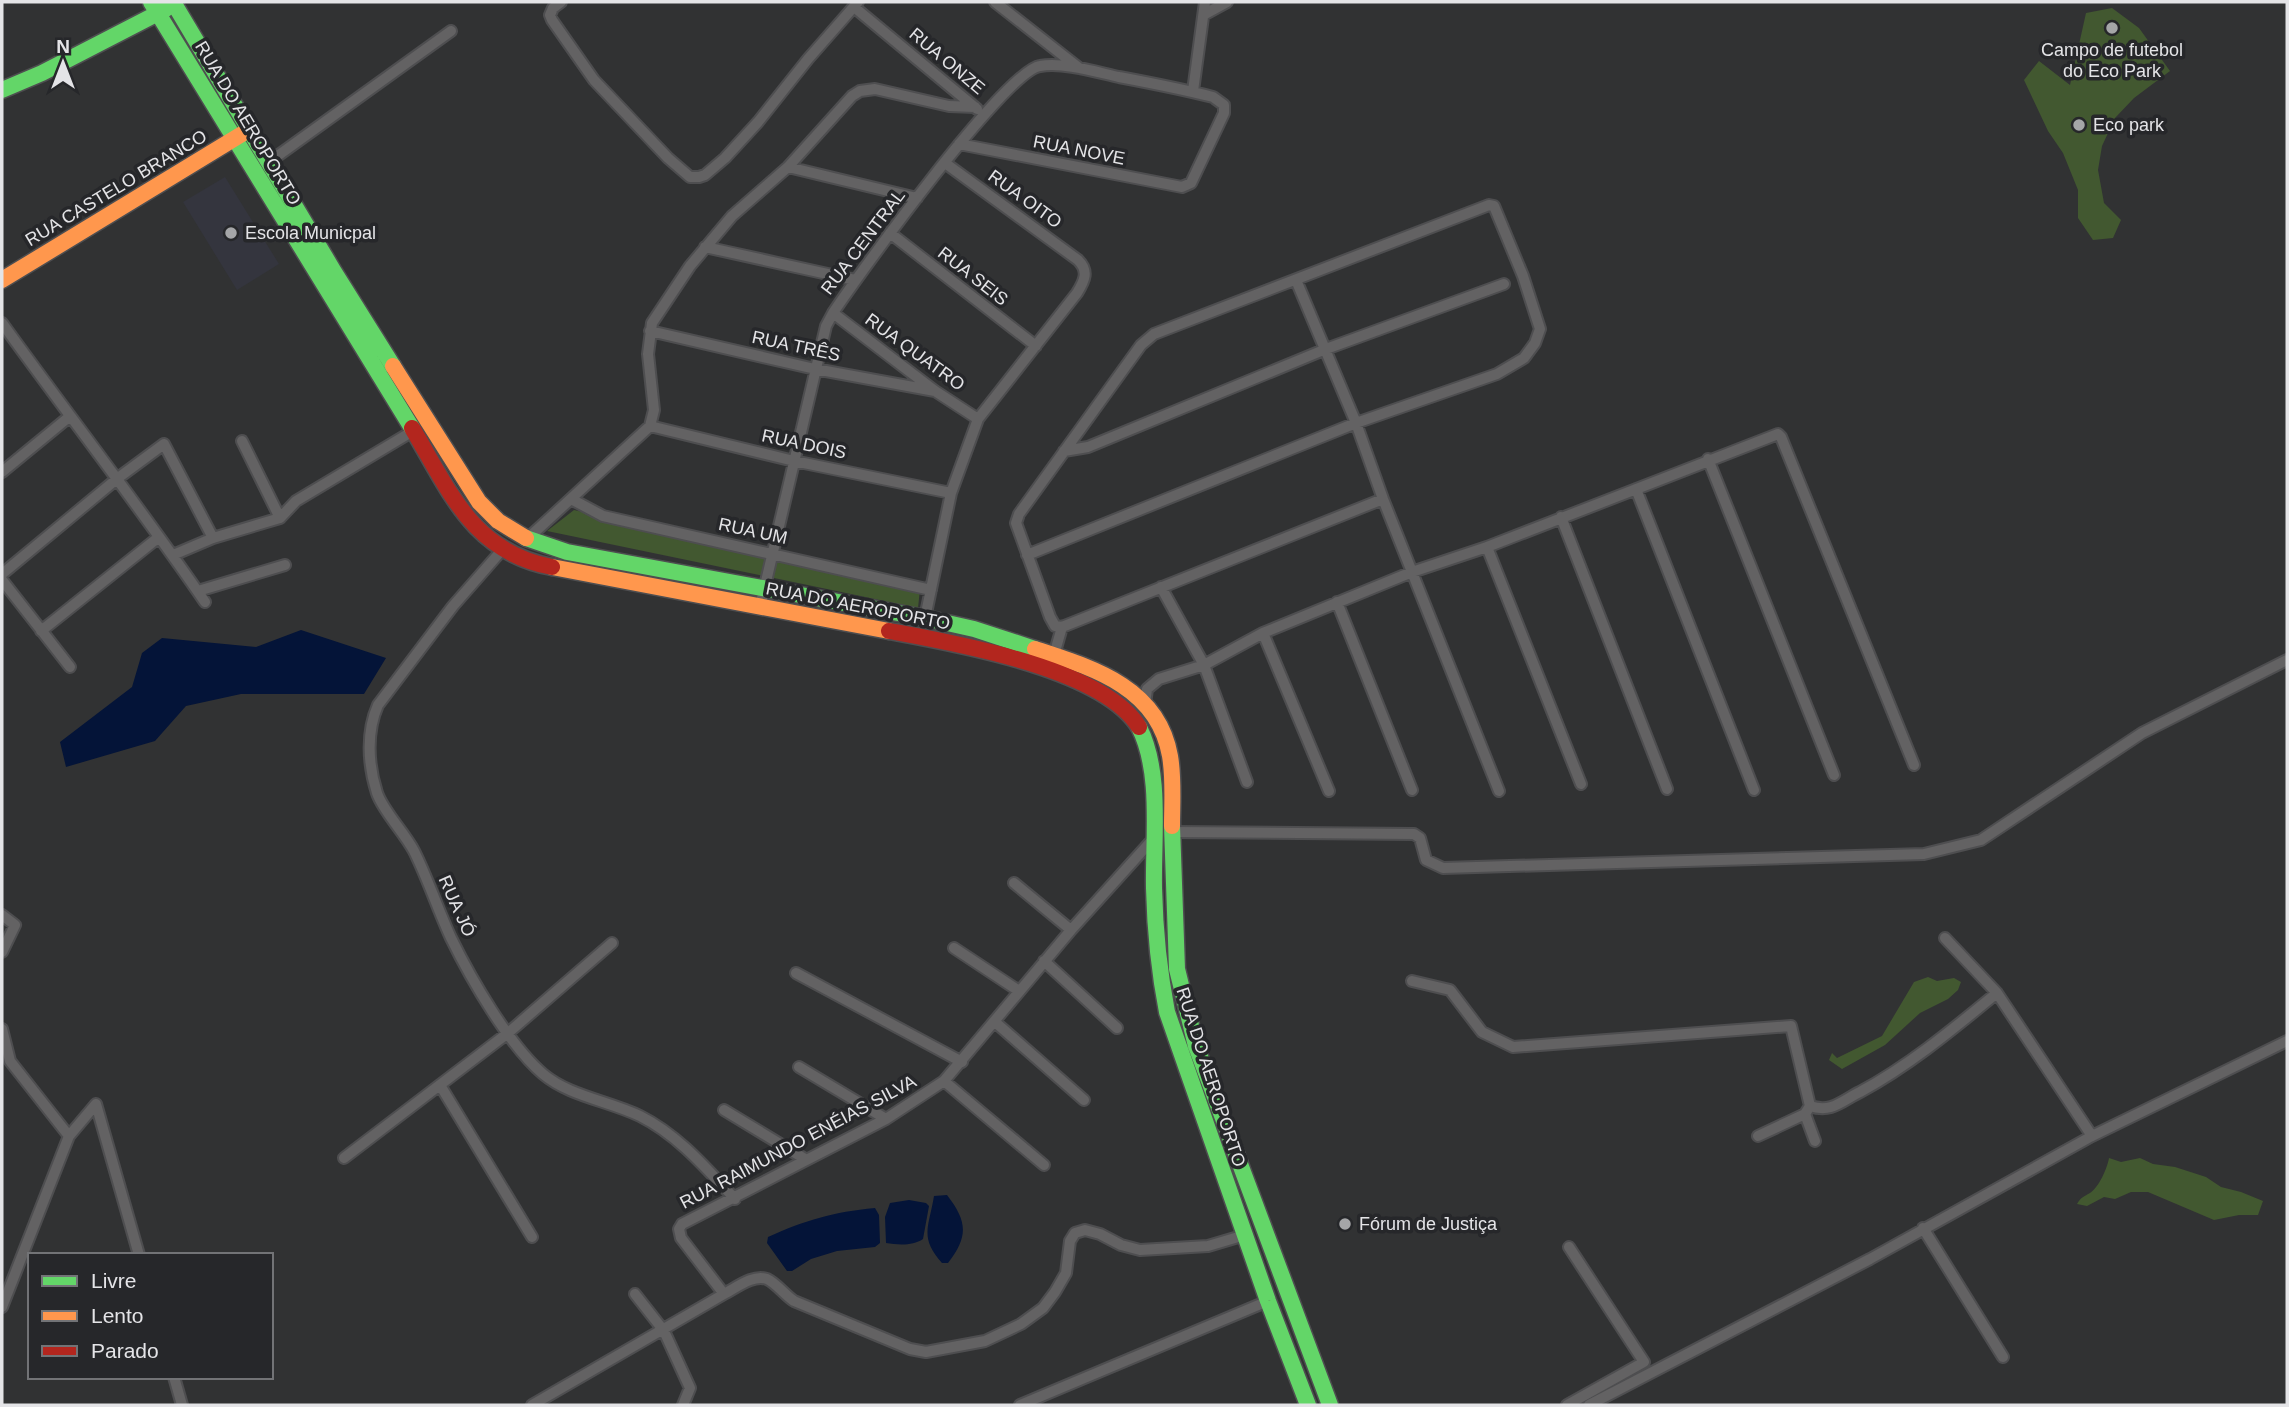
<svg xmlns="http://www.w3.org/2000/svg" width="2289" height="1407" font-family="Arial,sans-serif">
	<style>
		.built { fill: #34353e }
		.green { fill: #425830 }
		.water { fill: #041438 }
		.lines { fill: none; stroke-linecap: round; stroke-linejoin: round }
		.street-casing { stroke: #4e4e50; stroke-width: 14 }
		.fast-casing { stroke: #4e4e50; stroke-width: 19 }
		.slow-casing { stroke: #4e4e50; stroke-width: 19 }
		.jam-casing { stroke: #4e4e50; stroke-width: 19 }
		.street { stroke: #636263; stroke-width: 10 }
		.fast { stroke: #63d668; stroke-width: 16 }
		.slow { stroke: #ff974d; stroke-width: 16 }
		.jam { stroke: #b3261e; stroke-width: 16 }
		.poi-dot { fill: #a5a6a8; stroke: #26272a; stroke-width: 2.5 }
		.labels { text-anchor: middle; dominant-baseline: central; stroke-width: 7; stroke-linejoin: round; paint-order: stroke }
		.poi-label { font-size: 18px; fill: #e4e4e7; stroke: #26272a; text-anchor: start }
		.street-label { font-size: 18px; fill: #e4e4e7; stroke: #26272a }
	</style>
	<rect width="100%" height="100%" fill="#313233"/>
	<path class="built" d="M225 177 279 264 237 290 183 202Z"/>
	<path class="green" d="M2112 8 2139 28 2170 71 2134 98 2115 118 2102 146 2098 170 2104 203 2121 220 2113 238 2093 240 2078 218V190L2063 153 2048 131 2024 80 2039 61 2070 85 2086 13Z
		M574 510 920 589 918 608 547 531Z
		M1928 977 1937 981 1954 978 1961 982 1958 990 1948 999 1920 1013 1885 1045 1842 1069 1829 1060 1832 1053 1837 1058 1882 1036 1914 982Z
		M2109 1158 2121 1162 2140 1158 2153 1164 2175 1167 2206 1177 2221 1187 2241 1192 2263 1201 2258 1215H2239L2214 1220 2148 1192H2131L2115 1199 2104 1197 2087 1206 2077 1204C2081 1197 2083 1197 2090 1193 2099 1187 2107 1169 2109 1158Z"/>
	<path class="water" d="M301 630 386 658 364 694H241L186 706 155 741 66 767 60 742 132 687 142 653 162 638 256 647Z
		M947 1195C967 1221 969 1236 948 1263H942C919 1237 929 1227 934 1196Z
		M909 1200 926 1203 929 1206 923 1239C913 1246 898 1245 886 1243L885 1217 890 1203Z
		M875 1208 879 1215 880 1243 875 1247 837 1251 811 1259 792 1271H787L767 1243 768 1237C806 1220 833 1212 875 1208Z"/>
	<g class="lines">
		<defs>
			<path id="street" d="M561 2 553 8 550 15 552 20 594 80 668 158 690 177H699L705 175 725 158 758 122 808 59 858 2
				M995 2 1079 68
				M854 7 977 109
				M1205 14 1227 2
				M1193 91 1205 2
				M269 162 451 31
				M788 167 917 198
				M890 233 1036 346
				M705 247 855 280
				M1296 280 1356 423 1383 499 1499 791
				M833 313 935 391 978 419
				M2 323C69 416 140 507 205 602
				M650 331 815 369 935 391
				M650 426 794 461 951 493
				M242 441 280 518
				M1064 451 1088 447 1326 349 1504 284
				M1708 459 1834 775
				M2 472 69 417
				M1636 489 1754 790
				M571 499 603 516 931 590
				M1561 517 1667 789
				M526 540 650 426 654 410 648 354 652 323 690 266 732 216 788 167 852 96 860 91 875 89 949 106 975 107
				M1487 547 1581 784
				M502 550 453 606 378 705C366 732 368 765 377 793 383 811 404 832 414 851 428 879 438 910 451 938 471 979 509 1045 543 1074 569 1096 609 1101 640 1116 678 1135 706 1168 735 1199
				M173 555 213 538 280 518 296 501 413 431
				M1027 555 1356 423 1497 374 1524 358 1535 343 1540 329 1523 276 1494 206 1489 205 1154 334 1141 345 1019 514 1016 523 1050 617 1055 626 1062 627 1383 499
				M2 574 118 478 164 444 213 538
				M2 580 70 667
				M1161 587 1204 665 1247 782
				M198 591 285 565
				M1337 602 1412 790
				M760 607 826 326 833 313C859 274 1005 71 1040 66 1064 62 1096 72 1119 77 1151 83 1182 89 1213 97L1224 105V113L1191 183 1182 187 959 144
				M925 618 951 493 978 419 1077 293C1085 280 1089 271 1078 260L945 163
				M41 631 159 537
				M1263 633 1329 791
				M1054 655 1062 627
				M1145 704 1147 689 1159 679 1204 665 1263 633 1412 572 1487 547 1778 434 1781 437 1914 765
				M1172 832 1414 834 1420 838 1426 860 1443 868 1924 854 1981 840 2142 733 2287 660
				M1014 883 1071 930
				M2 915 15 925 2 952
				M1945 938 1997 993 2092 1136
				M954 948 1019 991
				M1044 961 1117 1028
				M796 973 962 1062
				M1412 981 1450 990 1482 1032 1513 1047 1791 1026 1810 1106 1805 1114 1758 1136
				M995 1022 1084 1100
				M2 1029 10 1061 69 1136 96 1104 139 1255
				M799 1067 886 1119
				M944 1081 1044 1165
				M440 1085 532 1237
				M1810 1106C1816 1108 1824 1109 1831 1107 1841 1104 1851 1096 1860 1092 1910 1065 1953 1029 1997 993
				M724 1110 805 1159
				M1805 1114 1815 1141
				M344 1158 508 1033 612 943
				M1923 1228 2003 1357
				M635 1294 664 1331 690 1388 683 1405
				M724 1294 681 1238 679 1229 682 1224 886 1119 944 1081 1071 930 1154 838
				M2 1307 69 1136
				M174 1377 182 1405
				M532 1405 724 1294C736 1288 753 1274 767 1279 776 1283 785 1295 794 1301L910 1349 926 1352 985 1341 1021 1324 1043 1308 1055 1292 1066 1273 1070 1241 1075 1233 1085 1230 1100 1234 1121 1245 1140 1250 1208 1246 1245 1235
				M1020 1405 1268 1301
				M1567 1405 1644 1362 1569 1247
				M1589 1405 1870 1259 2092 1136 2287 1041"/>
			<path id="fast" d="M151 2 412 428
				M173 2 333 270 393 366
				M2 90 42 73 166 9
				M526 538 567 552 925 618 974 629 1035 649
				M1139 727C1162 773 1153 837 1154 888 1155 930 1159 971 1167 1012L1268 1301 1308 1405
				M1172 826 1177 969 1196 1046 1330 1405"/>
			<path id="slow" d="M2 280 242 134
				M393 366 479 502 498 521 526 538
				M552 567 889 631
				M1035 649C1093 668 1158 687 1170 756 1174 779 1172 804 1172 826"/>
			<path id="jam" d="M412 428C450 491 472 552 552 567
				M889 631C954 643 1102 668 1139 727"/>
		</defs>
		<use href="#street" class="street-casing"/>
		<use href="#fast" class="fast-casing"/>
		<use href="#slow" class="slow-casing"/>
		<use href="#jam" class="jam-casing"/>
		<use href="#street" class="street"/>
		<use href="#fast" class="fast"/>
		<use href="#slow" class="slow"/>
		<use href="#jam" class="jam"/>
	</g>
	<g class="poi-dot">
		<circle cx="2112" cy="28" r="7"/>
		<circle cx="2079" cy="125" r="7"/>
		<circle cx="231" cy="233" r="7"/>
		<circle cx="1345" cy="1224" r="7"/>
	</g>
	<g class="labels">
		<g class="poi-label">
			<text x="2112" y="50" text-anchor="middle">Campo de futebol<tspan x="2112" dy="21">do Eco Park</tspan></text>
			<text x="2093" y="125">Eco park</text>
			<text x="245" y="233">Escola Municpal</text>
			<text x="1359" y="1224">Fórum de Justiça</text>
		</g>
		<g class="street-label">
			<text transform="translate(947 61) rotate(40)">RUA ONZE</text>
			<text transform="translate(248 123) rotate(59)">RUA DO AEROPORTO</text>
			<text transform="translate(1079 150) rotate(11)">RUA NOVE</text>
			<text transform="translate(116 188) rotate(-31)">RUA CASTELO BRANCO</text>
			<text transform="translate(1025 199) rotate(36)">RUA OITO</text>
			<text transform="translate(863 242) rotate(-53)">RUA CENTRAL</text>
			<text transform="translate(973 276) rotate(38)">RUA SEIS</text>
			<text transform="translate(796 346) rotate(12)">RUA TRÊS</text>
			<text transform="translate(915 352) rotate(36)">RUA QUATRO</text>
			<text transform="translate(804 444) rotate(12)">RUA DOIS</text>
			<text transform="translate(753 531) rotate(12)">RUA UM</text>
			<text transform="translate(858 606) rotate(11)">RUA DO AEROPORTO</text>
			<text transform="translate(457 906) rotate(66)">RUA JÓ</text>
			<text transform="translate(1211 1077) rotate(72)">RUA DO AEROPORTO</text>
			<text transform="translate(798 1142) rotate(-28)">RUA RAIMUNDO ENÉIAS SILVA</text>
		</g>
	</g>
	<rect width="2289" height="1407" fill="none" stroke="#e4e4e7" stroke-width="7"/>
	<rect x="28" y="1253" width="245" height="126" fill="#26272a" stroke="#727376" stroke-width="2"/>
	<rect x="42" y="1276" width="35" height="10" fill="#63d668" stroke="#727376" stroke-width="2"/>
	<text x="91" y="1288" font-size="21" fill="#e4e4e7">Livre</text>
	<rect x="42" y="1311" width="35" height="10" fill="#ff974d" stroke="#727376" stroke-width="2"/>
	<text x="91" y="1323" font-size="21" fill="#e4e4e7">Lento</text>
	<rect x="42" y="1346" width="35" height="10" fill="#b3261e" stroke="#727376" stroke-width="2"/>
	<text x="91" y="1358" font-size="21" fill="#e4e4e7">Parado</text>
	<g transform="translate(63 63)" stroke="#26272a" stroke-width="5" paint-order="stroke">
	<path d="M0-5L12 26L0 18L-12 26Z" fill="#e4e4e7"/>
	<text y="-10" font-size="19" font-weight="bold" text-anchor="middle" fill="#e4e4e7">N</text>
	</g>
</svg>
